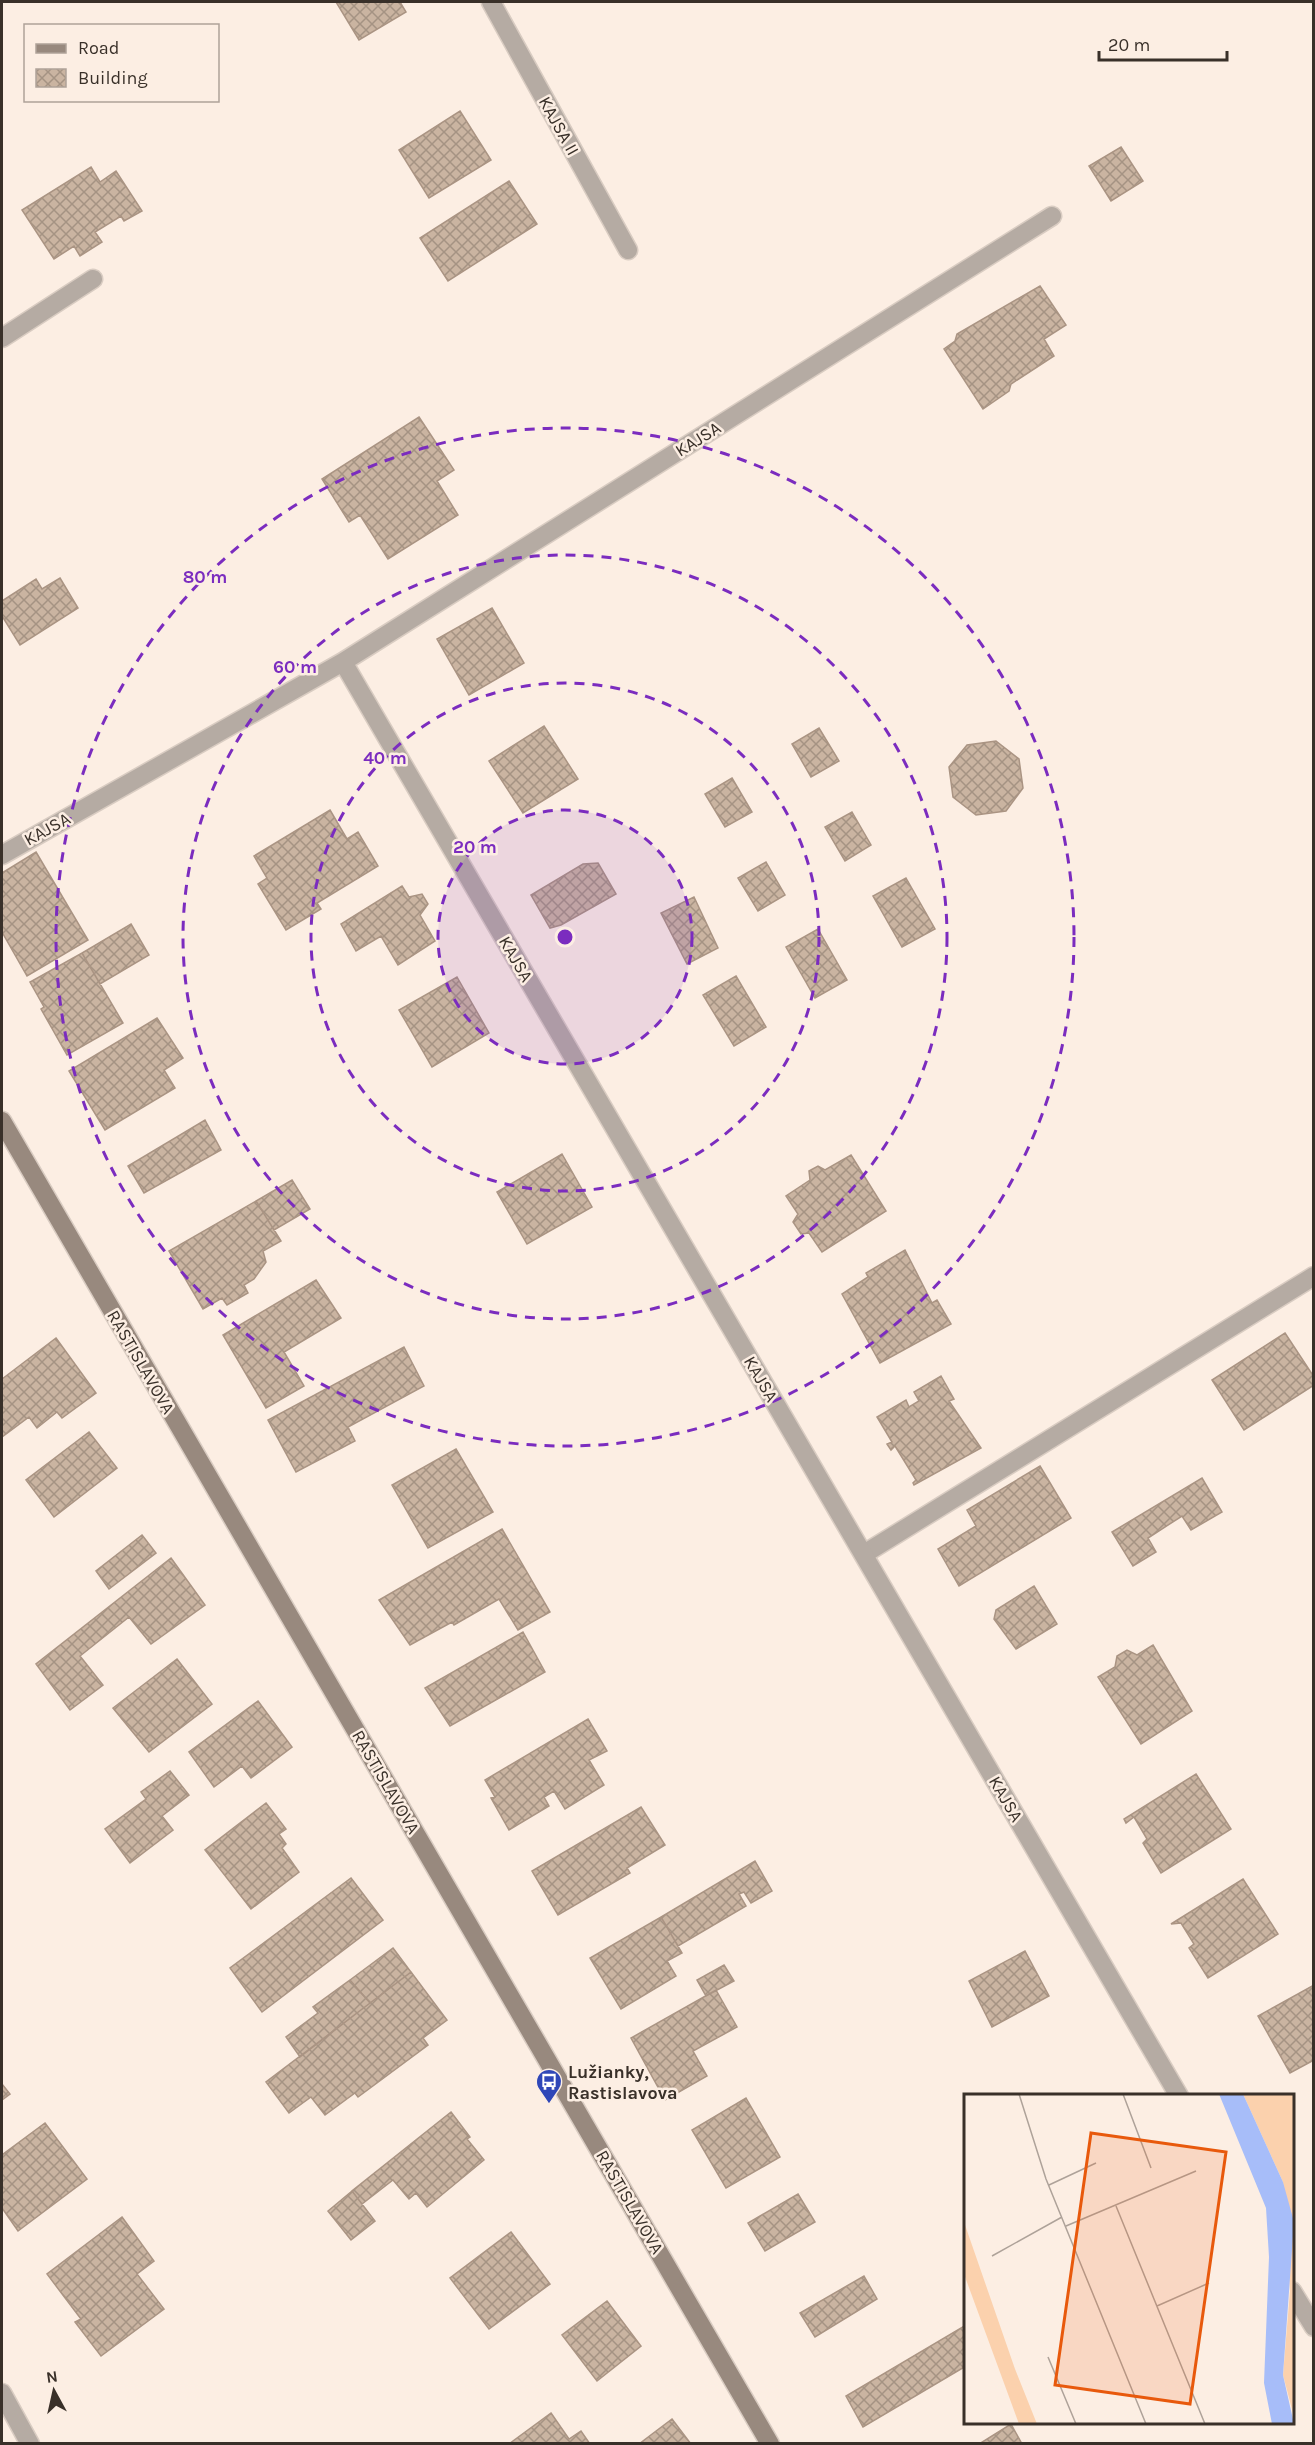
<svg xmlns="http://www.w3.org/2000/svg" width="1315" height="2445" font-family="Karla,sans-serif">
	<style>
		.building { fill: url(#building-cross-hatch); stroke: #aa9483; stroke-width: 1.5 }
		.lines { fill: none; stroke-linecap: round; stroke-linejoin: round }
		.lane-casing { stroke: #d9ccc2; stroke-width: 21 }
		.street-casing { stroke: #d9ccc2; stroke-width: 21 }
		.secondary-casing { stroke: #d9ccc2; stroke-width: 21 }
		.lane { stroke: #b5aba3; stroke-width: 18 }
		.street { stroke: #b5aba3; stroke-width: 18 }
		.secondary { stroke: #98897e; stroke-width: 18 }
		.ring { fill: none; stroke: #7b2cbf; stroke-width: 3; stroke-dasharray: 10 8 }
		.labels { text-anchor: middle; dominant-baseline: central; stroke-width: 5; stroke-linejoin: round; paint-order: stroke }
		.street-label { font-size: 18px; fill: #393029; stroke: #fceee3 }
		.poi-label { font-size: 18px; font-weight: bold; fill: #393029; stroke: #fceee3; text-anchor: start }
		.inset-road { fill: none; stroke: #aea299; stroke-width: 1.5 }
		.view { fill: #e8590c; fill-opacity: 0.15; stroke: #e8590c; stroke-width: 3 }
		.inset-edge { fill: none; stroke: #393029; stroke-width: 3 }
		.centre { fill: #7b2cbf; stroke: #fceee3; stroke-width: 3 }
		.ring-label { font-size: 18px; text-anchor: middle; font-weight: bold; fill: #7b2cbf; stroke: #fceee3; stroke-width: 5; stroke-linejoin: round; paint-order: stroke }
	</style>
	<defs>
		<pattern id="building-cross-hatch" width="8" height="8" patternUnits="userSpaceOnUse" patternTransform="scale(1.5)"><rect width="8" height="8" fill="#cab4a1"/><path d="M0 0l8 8M0 8l8-8" fill="none" stroke="#a59383"/></pattern>
	</defs>
	<rect width="100%" height="100%" fill="#fceee3"/>
	<path class="building" d="M336 2H400L406 12 359 40Z
		M460 111 491 160 429 198 399 150Z
		M1121 147 1143 181 1111 201 1089 166Z
		M91 167 100 182 116 171 142 211 124 221 121 216 95 232 102 242 80 256 74 246 54 259 22 210Z
		M509 181 537 224 448 281 420 238Z
		M1040 286 1066 325 1044 339 1054 356 1011 384 1009 391 983 409 944 349 955 341 957 334Z
		M419 417 454 470 437 481 458 515 388 559 360 515 349 522 322 479Z
		M60 578 78 608 20 645 2 616V601L36 579 42 589Z
		M492 608 524 663 469 695 437 639Z
		M544 726 578 779 523 813 489 761Z
		M819 728 839 761 811 777 792 744Z
		M996 741 1019 759 1023 788 1006 811 976 815 953 797 949 767 967 745Z
		M732 778 752 812 725 827 705 794Z
		M330 810 347 839 358 832 378 866 317 903 321 909 286 930 258 884 267 878 254 856Z
		M852 812 871 845 845 861 825 827Z
		M36 852 88 940 27 976 2 932V873Z
		M766 862 785 895 758 911 738 878Z
		M598 863 616 894 561 925 550 928 531 895 583 864Z
		M906 878 935 929 902 947 873 896Z
		M402 886 409 897 422 894 428 904 420 915 435 941 398 965 381 936 356 951 341 924Z
		M694 897 718 948 687 964 661 913Z
		M131 924 149 955 100 984 82 953Z
		M818 929 847 980 815 998 786 947Z
		M82 953 123 1023 67 1055 41 1009 44 1007 30 982Z
		M736 976 766 1027 734 1046 703 995Z
		M457 977 489 1033 432 1067 399 1010Z
		M157 1018 183 1058 164 1070 175 1088 105 1130 69 1071Z
		M205 1120 221 1150 144 1193 128 1166Z
		M562 1154 592 1207 527 1244 497 1192Z
		M851 1155 886 1211 822 1252 809 1233 801 1234 793 1222 798 1214 786 1196 810 1180 809 1171 818 1166 825 1170Z
		M292 1180 310 1209 274 1230 256 1201Z
		M256 1201 281 1241 263 1251 266 1262 254 1279 244 1285 248 1293 227 1305 222 1298 203 1309 169 1251Z
		M905 1250 932 1303 937 1300 951 1324 880 1363 842 1294 868 1277 866 1273Z
		M316 1280 341 1318 284 1352 304 1386 266 1408 223 1335Z
		M1285 1333 1314 1377V1385L1244 1430 1212 1380Z
		M56 1338 96 1393 62 1418 57 1412 37 1428 29 1417 2 1437V1379Z
		M404 1347 424 1386 348 1427 355 1441 296 1472 268 1420Z
		M941 1376 954 1399 949 1401 981 1448 914 1485 913 1483 916 1480 895 1446 891 1450 887 1444 892 1442 877 1417 906 1400 909 1407 919 1401 914 1392Z
		M89 1432 117 1468 54 1517 26 1480Z
		M456 1449 493 1512 428 1548 392 1485Z
		M1040 1466 1071 1518 959 1586 938 1549 976 1526 967 1510Z
		M1202 1478 1222 1512 1191 1530 1182 1516 1148 1538 1156 1552 1133 1566 1112 1532Z
		M502 1529 550 1612 518 1630 499 1599 454 1625 452 1622 410 1645 379 1600Z
		M142 1535 156 1553 109 1589 96 1571Z
		M171 1558 205 1605 151 1644 129 1617 80 1656 103 1685 70 1710 36 1664Z
		M1034 1586 1057 1624 1016 1649 994 1619 996 1610Z
		M523 1632 545 1672 450 1726 425 1688Z
		M1153 1645 1192 1711 1141 1744 1098 1677 1115 1667 1117 1656 1127 1650 1137 1655Z
		M177 1659 212 1704 149 1752 113 1708Z
		M258 1701 292 1747 251 1778 242 1766 214 1787 189 1752Z
		M588 1719 607 1751 589 1760 604 1785 565 1809 554 1791 544 1797 549 1806 509 1830 491 1798 495 1797 485 1780Z
		M170 1771 189 1795 162 1816 173 1830 130 1863 105 1829 146 1799 141 1792Z
		M1196 1774 1231 1829 1161 1873 1143 1843 1147 1839 1134 1817 1126 1823 1124 1819Z
		M266 1803 286 1829 279 1834 286 1844 282 1848 299 1872 251 1909 205 1850Z
		M641 1807 665 1845 627 1868 630 1873 558 1915 532 1871Z
		M755 1861 772 1891 751 1903 744 1892 739 1894 746 1906 678 1946 661 1917Z
		M351 1878 383 1920 262 2012 230 1968Z
		M1243 1879 1278 1934 1208 1978 1189 1948 1194 1944 1181 1923 1171 1924Z
		M661 1917 682 1953 667 1961 676 1976 621 2009 590 1958Z
		M393 1948 411 1972 370 2003 350 1980Z
		M1025 1951 1049 1996 992 2027 969 1981Z
		M724 1965 734 1981 706 1996 697 1980Z
		M411 1972 447 2020 423 2038 428 2045 358 2097 355 2093 325 2115 311 2097 289 2113 266 2082Z
		M350 1980 370 2003 300 2057 286 2037 318 2013 313 2007Z
		M1314 1985V2060L1290 2073 1258 2016Z
		M716 1990 737 2027 693 2051 707 2076 665 2100 631 2038Z
		M2 2084 10 2094 2 2100Z
		M746 2098 780 2157 726 2188 692 2130Z
		M451 2112 470 2137 467 2139 484 2160 427 2207 416 2193 409 2199 393 2180 362 2204 352 2191Z
		M45 2123 87 2179 18 2231 2 2208V2155Z
		M352 2191 375 2221 351 2240 328 2211Z
		M798 2194 815 2222 765 2251 748 2223Z
		M122 2217 154 2261 137 2274 164 2309 101 2356 75 2322 81 2319 47 2274Z
		M511 2232 550 2284 489 2329 450 2278Z
		M864 2276 877 2299 815 2337 800 2313Z
		M607 2301 641 2346 597 2381 562 2335Z
		M966 2325V2366L863 2427 846 2396Z
		M551 2413 569 2439 581 2431 590 2444H509Z
		M672 2419 691 2444H639Z
		M1011 2424 1022 2444H979Z"/>
	<g class="lines">
		<defs>
			<path id="lane" d="M2 338 93 279
				M864 1554 1314 1276"/>
			<path id="street" d="M491 2 628 250
				M343 662 1179 2096
				M2 855 343 662 1052 216
				M1292 2291 1314 2327
				M2 2393 30 2444"/>
			<path id="secondary" d="M2 1121 770 2444"/>
		</defs>
		<use href="#lane" class="lane-casing"/>
		<use href="#street" class="street-casing"/>
		<use href="#secondary" class="secondary-casing"/>
		<use href="#lane" class="lane"/>
		<use href="#street" class="street"/>
		<use href="#secondary" class="secondary"/>
	</g>
	<circle cx="565" cy="937" r="127" fill="#7b2cbf" fill-opacity=".12"/>
	<g class="ring">
		<circle cx="565" cy="937" r="127"/>
		<circle cx="565" cy="937" r="254"/>
		<circle cx="565" cy="937" r="382"/>
		<circle cx="565" cy="937" r="509"/>
	</g>
	<defs>
		<symbol id="bus-pin" viewBox="-11 -11 22 30"><path d="M0 17L-7.5 6A9.5 9.5 0 1 1 7.5 6Z" fill="#2f47b8" stroke="#fceee3"/><path d="M-5-6H5V4H4V6H2V4H-2V6H-4V4H-5ZM-3.5-4V0h7V-4ZM-3.5 1.2v1.5H-2V1.2ZM2 1.2v1.5H3.5V1.2Z" fill="#fff"/></symbol>
	</defs>
	<g fill-rule="evenodd">
		<use href="#bus-pin" x="534" y="2067" width="30" height="40"/>
	</g>
	<g class="labels">
		<g class="street-label">
			<text transform="translate(559 126) rotate(61)">KAJSA II</text>
			<text transform="translate(698 439) rotate(-32)">KAJSA</text>
			<text transform="translate(47 829) rotate(-29)">KAJSA</text>
			<text transform="translate(516 959) rotate(60)">KAJSA</text>
			<text transform="translate(141 1362) rotate(60)">RASTISLAVOVA</text>
			<text transform="translate(761 1379) rotate(60)">KAJSA</text>
			<text transform="translate(386 1782) rotate(60)">RASTISLAVOVA</text>
			<text transform="translate(1006 1799) rotate(60)">KAJSA</text>
			<text transform="translate(630 2202) rotate(60)">RASTISLAVOVA</text>
		</g>
		<g class="poi-label">
			<text x="568" y="2072">Lužianky,<tspan x="568" dy="21">Rastislavova</tspan></text>
		</g>
	</g>
	<g transform="translate(964 2094)">
		<rect width="330" height="330" fill="#fceee3"/>
		<path d="M279 0H330V323L319 281 326 197 319 88ZM0 128 51 275 73 330H55L0 180Z" fill="#fbd1ad"/>
		<path d="M255 0H279L319 88 330 128 319 281 330 330H308L300 289 305 163 302 114Z" fill="#a7bdf9"/>
		<path class="inset-road" d="M55 0 82 85 182 330M159 0 187 74M85 91 132 69M152 112 241 330M102 132 232 77M28 162 98 123M193 212 245 189M84 263 112 330"/>
		<path class="view" d="M127 39 262 58 226 310 91 291Z"/>
		<rect width="330" height="330" class="inset-edge"/>
	</g>
	<circle cx="565" cy="937" r="9" class="centre"/>
	<g class="ring-label">
		<text x="205" y="583">80 m</text>
		<text x="295" y="673">60 m</text>
		<text x="385" y="764">40 m</text>
		<text x="475" y="853">20 m</text>
	</g>
	<rect width="1315" height="2445" fill="none" stroke="#393029" stroke-width="6"/>
	<rect x="24" y="24" width="195" height="78" fill="#fceee3" stroke="#aea299" stroke-width="1.5"/>
	<rect x="36" y="44" width="30" height="9" fill="#98897e" stroke="#aea299" stroke-width="1.5"/>
	<text x="78" y="54" font-size="18" fill="#393029">Road</text>
	<rect x="36" y="69" width="30" height="18" fill="url(#building-cross-hatch)" stroke="#aea299" stroke-width="1.5"/>
	<text x="78" y="84" font-size="18" fill="#393029">Building</text>
	<g transform="translate(54 2391) rotate(352)" stroke="#fceee3" stroke-width="4.5" paint-order="stroke">
	<path d="M0-4.5L10 22L0 15L-10 22Z" fill="#393029"/>
	<text y="-9" font-size="16" font-weight="bold" text-anchor="middle" fill="#393029">N</text>
	</g>
	<path d="M1099 51v9h128v-9" fill="none" stroke="#393029" stroke-width="3"/>
	<text x="1108" y="51" font-size="18" fill="#393029" stroke="#fceee3" stroke-width="4.5" paint-order="stroke">20 m</text>
</svg>
